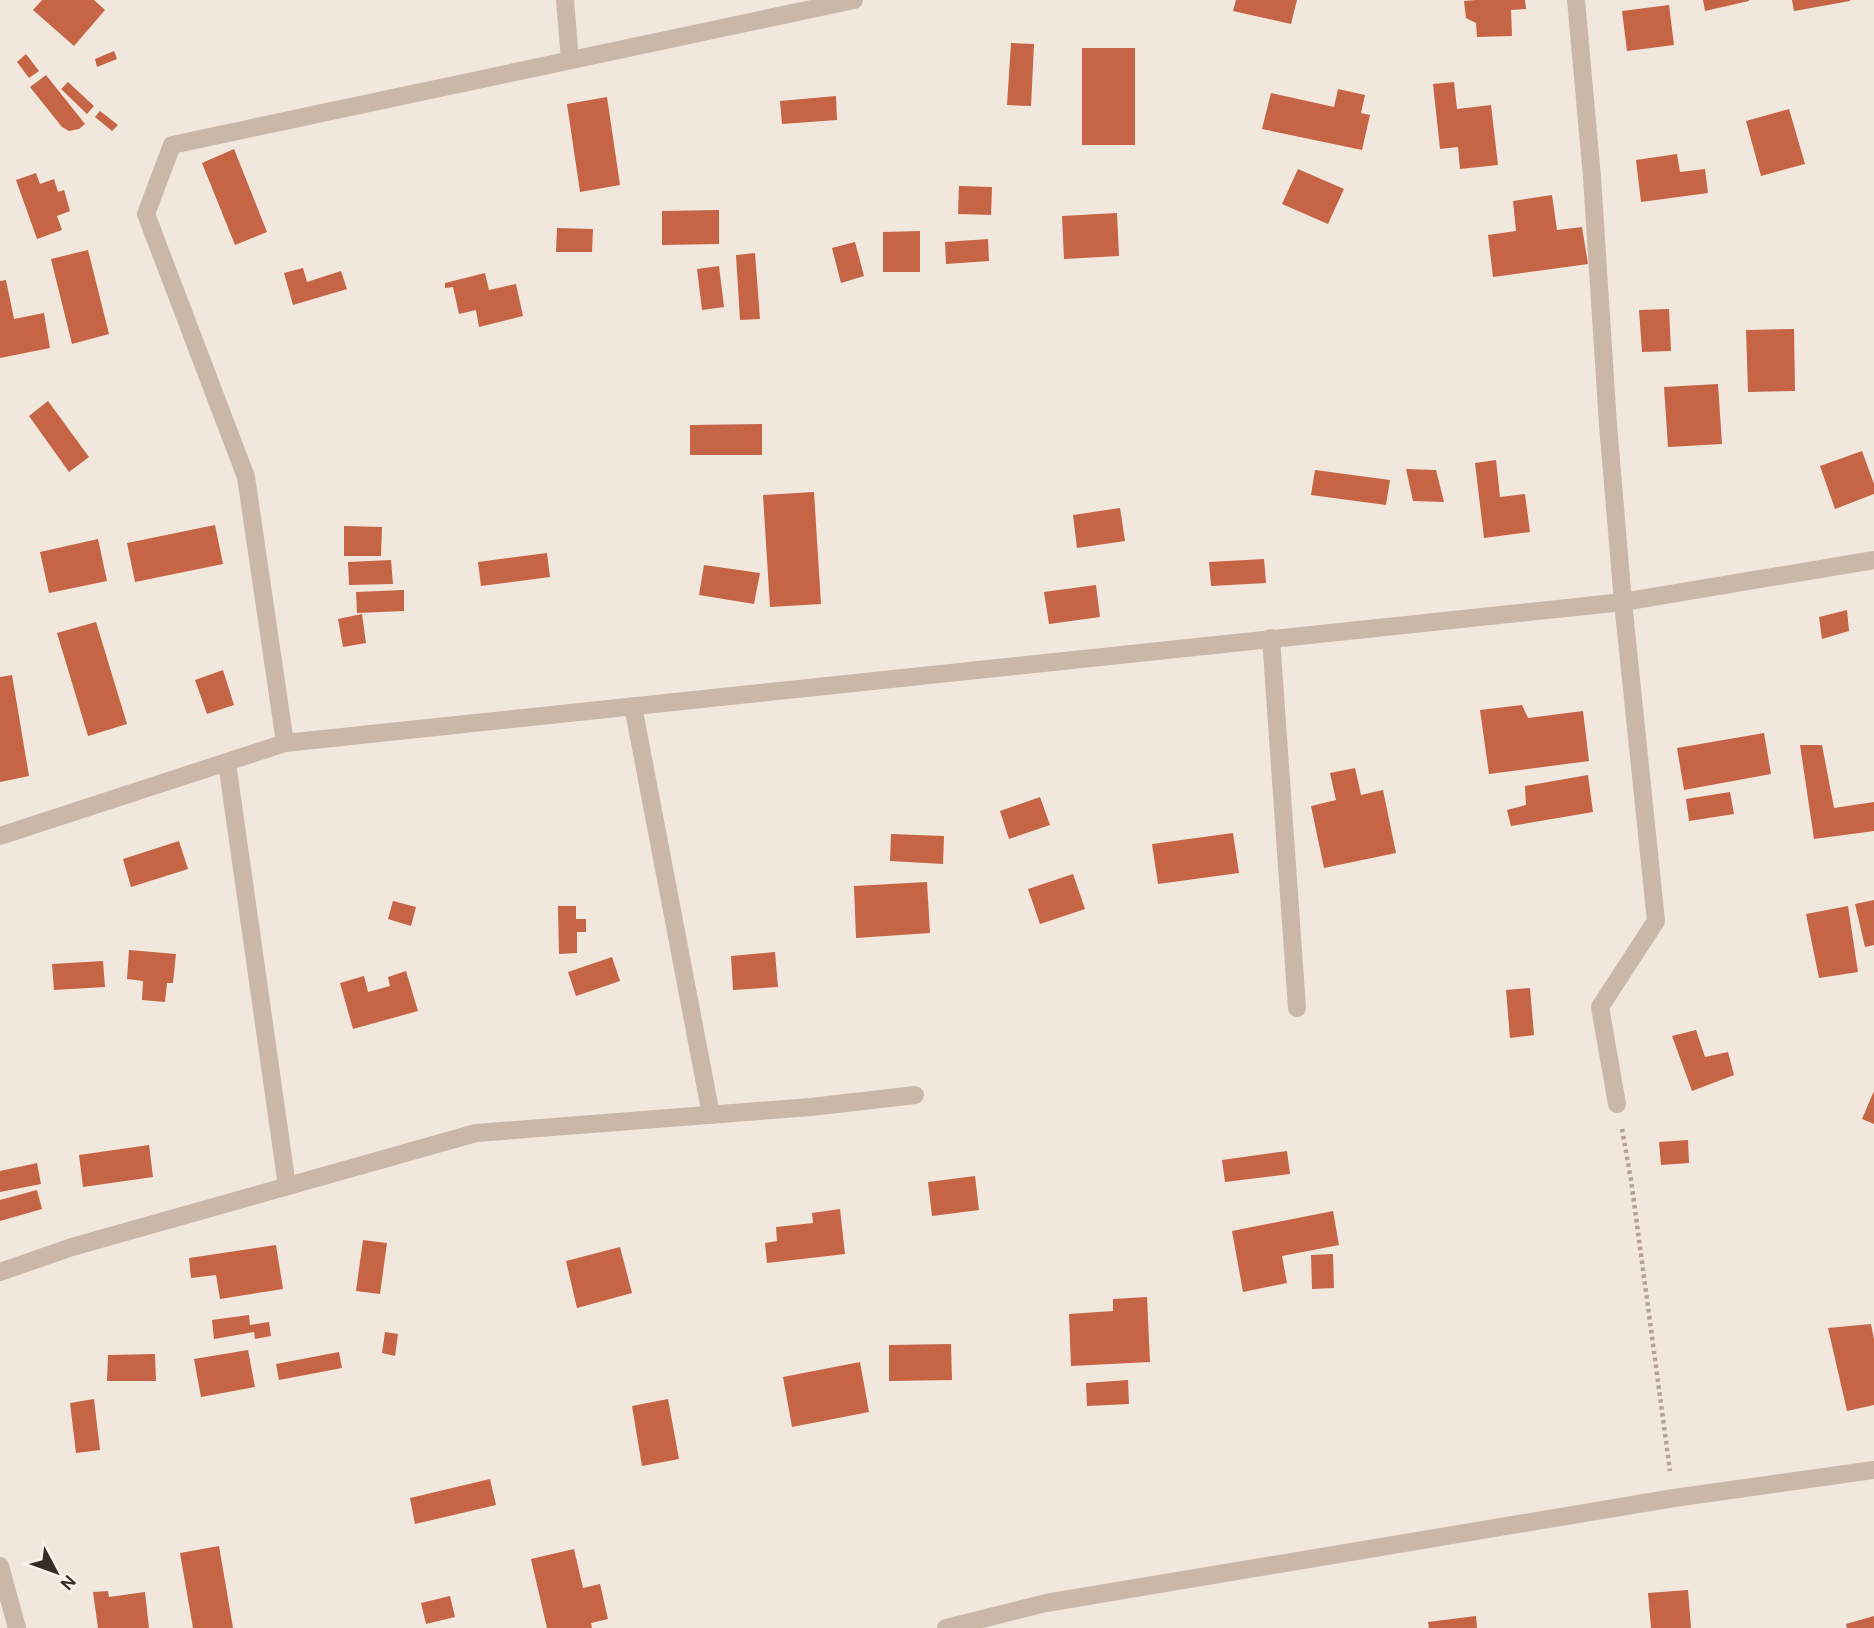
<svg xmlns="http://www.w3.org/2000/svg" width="1874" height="1628" font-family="Karla,sans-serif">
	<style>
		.building { fill: #c66446 }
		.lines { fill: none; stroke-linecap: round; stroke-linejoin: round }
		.path { stroke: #b6a192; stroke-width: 4.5; stroke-dasharray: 3.5 3.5; stroke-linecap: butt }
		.lane { stroke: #cab7a8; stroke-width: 18 }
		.street { stroke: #cab7a8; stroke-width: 18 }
	</style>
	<rect width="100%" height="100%" fill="#f2e7dc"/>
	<path class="building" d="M42 0H94L105 10 74 46 33 10Z
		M1236 0H1297L1291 24 1233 11Z
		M1476 0H1525L1526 9 1511 10 1512 36 1477 37 1476 23 1466 18 1464 1Z
		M1703 0H1749V1L1705 11Z
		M1792 0H1850V1L1794 11Z
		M1669 5 1674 45 1627 51 1622 11Z
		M1011 43 1034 44 1031 106 1007 105Z
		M1082 48H1135V145H1082Z
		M114 51 117 59 97 67 95 59Z
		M26 54 39 71 29 78 17 62Z
		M46 75 85 124 79 129 69 131 62 127 30 87Z
		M68 82 94 106 87 114 61 89Z
		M1454 82 1457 109 1491 105 1498 165 1460 169 1458 147 1440 149 1433 84Z
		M1338 89 1365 95 1361 113 1370 115 1362 150 1262 129 1271 93 1334 107Z
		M836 96 837 120 782 124 780 101Z
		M607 97 620 185 580 192 567 104Z
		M1789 109 1805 164 1761 176 1746 121Z
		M100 111 118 125 112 131 95 117Z
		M234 149 267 232 235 245 202 163Z
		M1677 154 1680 172 1705 169 1708 193 1641 202 1636 160Z
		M1298 169 1344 189 1328 224 1282 204Z
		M36 173 40 184 54 179 58 192 64 190 70 211 57 216 62 230 37 239 16 180Z
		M959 186 992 187 991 215 958 214Z
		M1552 195 1557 230 1582 227 1588 264 1493 277 1488 235 1516 231 1513 201Z
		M719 210V244L662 245V211Z
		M1117 213 1119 256 1064 259 1062 216Z
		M557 228 593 229 592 252H556Z
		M920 231V272H883V232Z
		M988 239 989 261 946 264 945 242Z
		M855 242 864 276 841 283 832 248Z
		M88 250 109 334 72 344 51 259Z
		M755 253 760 319 740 320 736 255Z
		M719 266 724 307 702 310 697 269Z
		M303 268 307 282 341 271 347 289 293 305 284 273Z
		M485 273 489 290 516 284 523 316 479 327 476 310 459 314 453 287 445 288V283Z
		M6 280 14 319 44 313 50 348 0 358V281Z
		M1669 309 1671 351 1642 352 1639 310Z
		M1794 329 1795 391 1748 392 1746 330Z
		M1718 384 1722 444 1668 447 1664 387Z
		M48 401 89 457 69 472 29 416Z
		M762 424V455H690V425Z
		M1862 451 1874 484V494L1835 509 1820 466Z
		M1496 460 1500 497 1525 494 1530 532 1484 538 1475 463Z
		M1406 469 1436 470 1444 502 1413 501Z
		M1315 470 1390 480 1386 505 1311 495Z
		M814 492 821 604 770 607 763 495Z
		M1120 508 1125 541 1077 548 1073 515Z
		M215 525 223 564 135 582 127 543Z
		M344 526 382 527 381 556H344Z
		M98 539 107 581 49 593 40 552Z
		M547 553 550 577 481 586 478 562Z
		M1264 559 1266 583 1211 586 1209 562Z
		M391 560 393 584 349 585 348 562Z
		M704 565 760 573 754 604 699 595Z
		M1096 585 1100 617 1049 624 1044 592Z
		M404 590V611L357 613 356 592Z
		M1847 610 1849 631 1822 639 1819 617Z
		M362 614 366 643 343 647 338 619Z
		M96 622 127 724 88 736 57 633Z
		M223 670 234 705 207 714 195 680Z
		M12 675 29 776 0 782V677Z
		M1522 705 1528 718 1583 711 1589 761 1489 774 1480 710Z
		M1764 733 1771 774 1684 790 1677 748Z
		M1800 745H1822L1834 808 1874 802V831L1814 839Z
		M1355 768 1361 795 1383 790 1396 853 1324 868 1311 806 1336 800 1330 773Z
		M1588 775 1593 812 1511 826 1507 810 1526 805 1525 786Z
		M1730 792 1734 814 1689 821 1686 799Z
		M1040 797 1050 825 1009 839 1000 811Z
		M1233 833 1239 873 1158 884 1152 844Z
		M891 834 944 836 943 864 890 861Z
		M179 841 188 869 131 887 123 859Z
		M1073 874 1085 909 1040 924 1028 889Z
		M927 882 930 933 856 938 854 886Z
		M1874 900V945L1865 947 1855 904Z
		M393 901 416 907 411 926 388 919Z
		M558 906H576V919H586V932H577V953L559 954Z
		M1848 906 1858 972 1819 978 1806 914Z
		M129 950 176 954 173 983H167L165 1002 142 1000 143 981 127 979Z
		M775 952 778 987 733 990 731 956Z
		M612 957 620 981 576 996 568 972Z
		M103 961 105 987 54 990 52 964Z
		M406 971 418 1011 353 1029 340 983 364 976 368 992 390 986 388 977Z
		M1530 988 1534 1035 1510 1038 1506 990Z
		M1696 1030 1705 1057 1728 1052 1734 1075 1692 1091 1672 1036Z
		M1874 1091V1124L1862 1119Z
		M1688 1140 1689 1163 1661 1165 1659 1142Z
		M149 1145 153 1177 83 1187 79 1155Z
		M1287 1151 1290 1174 1225 1182 1222 1160Z
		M37 1163 41 1184 0 1192V1171Z
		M975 1176 979 1210 932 1216 928 1182Z
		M37 1190 42 1209 0 1221V1200Z
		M840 1209 845 1254 767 1263 765 1243 777 1241 776 1227 813 1223 812 1213Z
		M1333 1211 1339 1245 1282 1256 1287 1283 1243 1292 1232 1231Z
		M363 1240 387 1243 380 1294 356 1291Z
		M276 1245 283 1289 220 1299 216 1275 191 1278 189 1258Z
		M620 1247 632 1293 577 1308 566 1261Z
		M1333 1254 1334 1288 1312 1289 1311 1255Z
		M1147 1297 1150 1362 1071 1366 1069 1314 1113 1311V1299Z
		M249 1315 250 1325 269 1322 271 1336 255 1339 254 1332 214 1339 212 1320Z
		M1871 1324 1874 1340V1405L1847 1411 1828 1328Z
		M385 1332 398 1334 395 1356 382 1353Z
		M951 1344 952 1380 889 1381V1345Z
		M248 1350 255 1387 201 1397 194 1359Z
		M339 1352 342 1368 279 1380 276 1364Z
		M155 1354 156 1381H107L108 1355Z
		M860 1362 869 1412 792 1427 783 1377Z
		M1128 1380 1129 1404 1087 1406 1086 1383Z
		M94 1399 100 1450 76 1453 70 1403Z
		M668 1399 679 1459 642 1466 632 1406Z
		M490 1479 496 1505 415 1524 410 1498Z
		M219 1546 233 1628H193L180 1553Z
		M574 1549 583 1588 600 1584 608 1619 591 1623 592 1628H547L531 1559Z
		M1688 1590 1691 1628H1651L1648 1593Z
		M108 1591 109 1597 145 1592 149 1628H98L93 1592Z
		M450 1596 455 1617 426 1624 421 1603Z
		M1476 1616 1477 1628H1429L1428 1622Z
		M1874 1616V1628H1847L1846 1624Z"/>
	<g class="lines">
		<path class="path" d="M1622 1129 1631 1180 1670 1471"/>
		<path class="lane" d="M565 0 570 60
			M1271 638 1297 1008
			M633 706 711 1115
			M227 763 287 1186
			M1617 1104 1600 1007 1656 921 1623 602"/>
		<path class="street" d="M1576 0 1592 177 1608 425 1623 602
			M285 743 246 477 146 214 172 145 854 0
			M0 836 285 743 1623 602 1874 560
			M0 1272 72 1247 476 1133 811 1107 915 1095
			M0 1566 17 1628
			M946 1628 1046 1603 1674 1498 1874 1470"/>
	</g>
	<g transform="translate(56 1572) rotate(131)" stroke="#faf1e8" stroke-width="5" paint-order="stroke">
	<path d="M0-5L12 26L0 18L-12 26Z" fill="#372d28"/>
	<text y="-10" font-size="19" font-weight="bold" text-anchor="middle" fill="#372d28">N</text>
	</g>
</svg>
